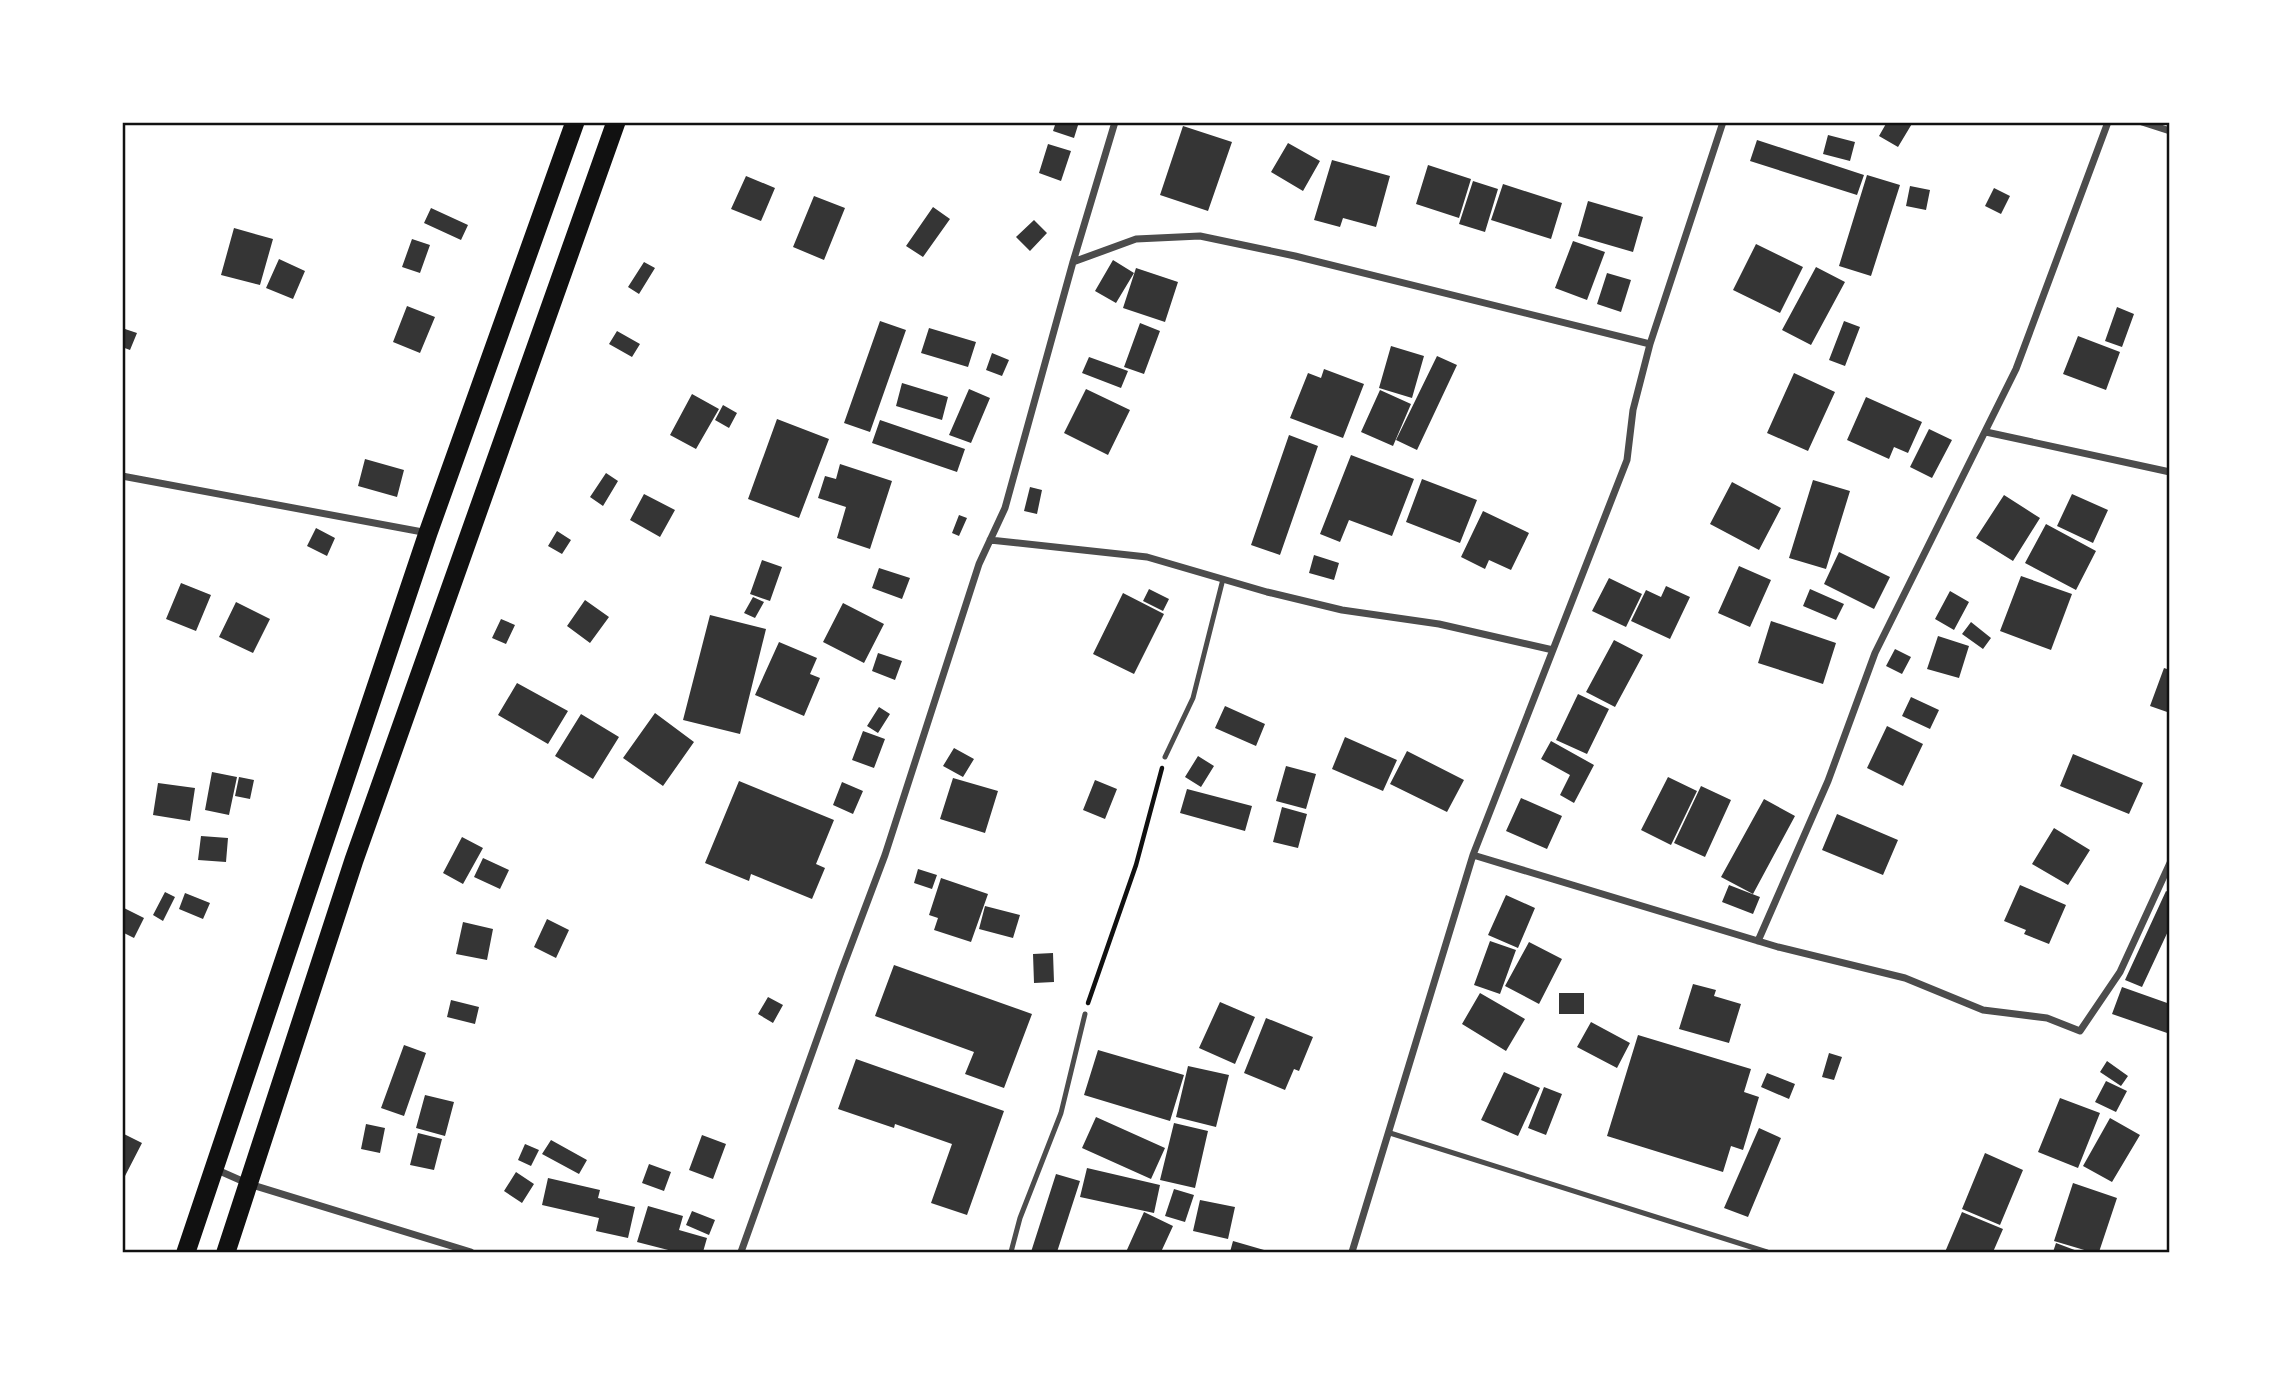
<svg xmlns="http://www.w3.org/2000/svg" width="2292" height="1375" font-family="Signika,sans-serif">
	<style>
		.building { fill: #353535 }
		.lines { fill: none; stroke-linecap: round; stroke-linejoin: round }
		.path { stroke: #111; stroke-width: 4.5 }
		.service { stroke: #4c4c4c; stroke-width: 5 }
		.minor { stroke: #4c4c4c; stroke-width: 7 }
		.trunk { stroke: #111; stroke-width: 19 }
		.neatline { fill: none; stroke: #111; stroke-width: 2.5 }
	</style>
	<rect width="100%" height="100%" fill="#fff"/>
	<path class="building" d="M1056 122H1079L1074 138 1053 131Z
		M1887 122H1913L1898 147 1879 136Z
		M1183 126 1232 142 1208 211 1160 195Z
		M1828 135 1855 142 1850 161 1823 154Z
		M1757 140 1864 175 1857 195 1750 161Z
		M1288 143 1320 161 1303 191 1271 172Z
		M1048 144 1071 151 1061 181 1039 173Z
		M1332 160 1390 176 1376 227 1343 218 1340 227 1314 220Z
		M1428 165 1471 179 1459 218 1416 204Z
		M1867 175 1900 185 1871 276 1839 266Z
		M746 176 775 188 761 221 731 209Z
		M1473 181 1498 189 1485 232 1459 224Z
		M1503 184 1562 203 1551 239 1491 220Z
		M1910 186 1930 190 1926 210 1906 206Z
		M1994 188 2010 196 2001 214 1985 206Z
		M814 196 845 208 824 260 793 247Z
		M1588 201 1643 217 1633 252 1578 236Z
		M933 207 950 219 923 257 906 246Z
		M431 208 468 225 461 240 424 223Z
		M1034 220 1047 233 1030 251 1016 237Z
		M234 228 273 239 260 285 221 275Z
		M412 239 430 245 420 273 402 267Z
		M1573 241 1605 252 1587 300 1555 288Z
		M1756 244 1803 267 1780 313 1733 290Z
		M279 259 305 271 293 299 266 288Z
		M1113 260 1134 273 1116 303 1095 291Z
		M644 262 655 268 639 294 628 287Z
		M1816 267 1845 282 1811 345 1782 330Z
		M1136 268 1178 282 1165 322 1123 308Z
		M1607 273 1631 280 1621 312 1597 304Z
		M407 306 435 317 420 353 393 342Z
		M2117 307 2134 314 2122 347 2105 341Z
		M880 321 906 330 870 432 844 423Z
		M1844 321 1860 327 1845 366 1829 360Z
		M1140 323 1160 331 1144 374 1124 367Z
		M122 328 137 333 130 350 122 347Z
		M929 328 976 342 968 367 921 353Z
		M617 331 640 344 632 357 609 344Z
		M2078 336 2120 352 2106 390 2063 374Z
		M1391 346 1424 356 1412 398 1379 388Z
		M992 353 1009 360 1002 376 986 370Z
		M1437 356 1457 365 1417 450 1396 440Z
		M1089 357 1128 371 1121 388 1082 373Z
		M1324 369 1364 384 1343 438 1290 418 1308 373 1321 378Z
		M1794 373 1835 392 1808 451 1767 433Z
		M902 383 948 397 942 420 896 406Z
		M969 389 990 398 971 443 949 435Z
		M1086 389 1130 410 1108 455 1064 433Z
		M1380 390 1411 404 1393 446 1361 432Z
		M692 394 719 409 696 449 670 435Z
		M1866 397 1922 422 1908 453 1894 447 1889 459 1847 440Z
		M723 405 737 413 729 428 715 420Z
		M777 419 829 439 799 518 748 499Z
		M880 420 965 449 957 472 872 443Z
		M1929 429 1952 440 1932 478 1910 467Z
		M1289 435 1318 446 1280 555 1251 545Z
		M1351 455 1414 479 1392 536 1349 520 1340 542 1320 534Z
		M365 459 404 470 397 497 358 486Z
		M840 464 892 481 870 549 837 538 846 507 818 498 825 476 836 479Z
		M606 473 618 481 603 506 590 497Z
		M1422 479 1477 500 1460 543 1406 522Z
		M1813 480 1850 491 1826 569 1789 558Z
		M1732 482 1781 508 1759 550 1710 524Z
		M1030 487 1042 490 1037 514 1024 511Z
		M644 494 675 510 660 537 630 520Z
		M2072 494 2108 510 2093 543 2057 526Z
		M2004 495 2040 518 2013 561 1976 538Z
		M1483 511 1529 533 1511 570 1489 560 1485 569 1461 557Z
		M959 515 967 518 959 536 952 533Z
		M2046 524 2096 551 2076 590 2025 563Z
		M316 528 335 538 327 556 307 546Z
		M557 531 571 540 562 554 548 546Z
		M1839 552 1890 577 1874 609 1824 584Z
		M1314 555 1339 563 1334 580 1309 573Z
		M762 560 782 567 770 601 750 594Z
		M1739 566 1771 580 1750 627 1718 613Z
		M879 568 910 578 902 599 872 588Z
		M2021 576 2072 594 2051 650 2000 631Z
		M1609 578 1642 594 1626 627 1592 611Z
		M181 583 211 595 196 631 166 619Z
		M1666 586 1690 597 1670 639 1631 621 1646 590 1661 597Z
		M1149 589 1169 599 1163 611 1143 601Z
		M1810 589 1844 604 1836 620 1803 606Z
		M1950 591 1969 602 1954 630 1935 619Z
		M1123 593 1164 614 1134 674 1093 654Z
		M753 597 764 602 755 618 744 613Z
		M585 600 609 617 590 643 567 626Z
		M236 602 270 619 253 653 219 637Z
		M843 603 884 624 864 663 823 642Z
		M710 615 766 629 740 734 683 720Z
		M501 619 515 625 506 644 492 638Z
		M1771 621 1836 643 1823 684 1758 663Z
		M1971 622 1991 638 1983 649 1962 634Z
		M1938 636 1969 646 1959 678 1927 669Z
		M1614 640 1643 655 1615 707 1586 692Z
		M779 642 817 658 810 674 820 678 804 716 755 695Z
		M1895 649 1911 657 1902 674 1886 666Z
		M878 653 902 661 895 680 872 671Z
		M2164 668 2170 670V713L2150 706Z
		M517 683 568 711 548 744 498 715Z
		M1578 694 1609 709 1587 754 1556 740Z
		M1911 697 1939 710 1930 729 1902 716Z
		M1225 706 1265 724 1256 746 1215 728Z
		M879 707 890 714 878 733 867 726Z
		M655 713 694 742 663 786 623 758Z
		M581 714 619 737 593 779 555 756Z
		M1887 726 1923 744 1903 786 1867 768Z
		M863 731 885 739 874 768 852 760Z
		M1345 737 1397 760 1383 791 1332 769Z
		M1551 741 1594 765 1574 803 1560 795 1570 775 1541 759Z
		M954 748 974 759 963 777 943 766Z
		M1407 751 1464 780 1447 812 1390 784Z
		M2073 754 2143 783 2129 814 2060 786Z
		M1198 756 1214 766 1201 787 1185 777Z
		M1286 766 1316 774 1306 809 1276 801Z
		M212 772 237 777 229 815 205 810Z
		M239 777 254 780 250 799 235 796Z
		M1668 777 1697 791 1671 845 1641 830Z
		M953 778 998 791 985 833 940 819Z
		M1095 780 1117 789 1105 819 1083 810Z
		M739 781 834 820 816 864 825 868 812 899 751 874 749 881 705 863Z
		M842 782 863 791 853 814 833 805Z
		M158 783 195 788 190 821 153 815Z
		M1701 786 1731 800 1705 857 1674 843Z
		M1187 789 1252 806 1245 831 1180 813Z
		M1521 798 1562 816 1547 849 1506 831Z
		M1764 799 1795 816 1753 894 1721 877Z
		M1282 807 1307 814 1298 848 1273 842Z
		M1837 814 1898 840 1883 875 1822 850Z
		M2054 828 2090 850 2068 885 2032 864Z
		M201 836 228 838 226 862 198 860Z
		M462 837 483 848 463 884 443 873Z
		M483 858 509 870 500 889 474 877Z
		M918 869 937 875 932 889 914 883Z
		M941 878 988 894 971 942 934 930 938 918 929 915Z
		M1729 885 1760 897 1753 914 1722 902Z
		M2020 885 2066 905 2049 944 2024 934 2026 930 2004 921Z
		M2166 891 2170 893V927L2142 987 2125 980Z
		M165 892 175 897 163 921 153 915Z
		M185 893 210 903 203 919 179 909Z
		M1506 895 1535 908 1518 948 1488 935Z
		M985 906 1020 915 1013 938 979 929Z
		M122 907 144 918 134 938 122 932Z
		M547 919 569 930 556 958 534 947Z
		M463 922 493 929 487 960 456 954Z
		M1490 941 1516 950 1500 994 1474 985Z
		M1529 942 1562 959 1539 1004 1505 986Z
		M1053 953 1054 982 1034 983 1033 954Z
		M894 965 1032 1014 1004 1088 965 1074 974 1052 875 1016Z
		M1693 984 1716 990 1714 996 1741 1004 1729 1043 1679 1029Z
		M2122 987 2170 1004V1034L2112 1014Z
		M1480 993 1525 1019 1506 1051 1462 1024Z
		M1559 993H1584V1014H1559Z
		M768 997 783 1005 773 1023 758 1014Z
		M451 1000 479 1007 475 1024 447 1017Z
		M1220 1002 1255 1017 1235 1064 1199 1048Z
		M1266 1018 1313 1037 1299 1071 1294 1069 1285 1090 1244 1073Z
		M1591 1022 1630 1043 1617 1068 1577 1047Z
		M1638 1035 1751 1069 1744 1092 1759 1097 1743 1150 1731 1146 1723 1172 1607 1136Z
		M404 1045 426 1053 404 1116 381 1108Z
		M1098 1050 1184 1075 1170 1121 1084 1095Z
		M1829 1053 1842 1057 1834 1080 1822 1077Z
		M856 1059 1004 1111 967 1215 931 1203 952 1144 895 1124 894 1128 838 1109Z
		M2107 1061 2128 1076 2121 1086 2100 1072Z
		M1188 1066 1229 1075 1216 1127 1176 1117Z
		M1504 1072 1540 1088 1518 1136 1481 1120Z
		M1767 1073 1795 1084 1789 1099 1761 1087Z
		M2106 1081 2127 1091 2116 1112 2095 1102Z
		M1544 1087 1562 1094 1546 1135 1528 1128Z
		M425 1095 454 1102 445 1136 416 1128Z
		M2060 1098 2100 1113 2078 1168 2038 1152Z
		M1096 1117 1165 1148 1151 1179 1082 1148Z
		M2110 1118 2140 1135 2112 1182 2083 1166Z
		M1174 1123 1208 1131 1195 1188 1160 1180Z
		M366 1124 385 1128 380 1153 361 1149Z
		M1759 1128 1781 1138 1748 1217 1724 1208Z
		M122 1133 142 1143 125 1176 122 1175Z
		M418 1133 442 1139 434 1170 410 1165Z
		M702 1135 726 1144 713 1179 689 1170Z
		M551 1140 587 1160 579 1174 542 1154Z
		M525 1144 539 1150 531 1166 518 1160Z
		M1985 1153 2023 1170 2000 1225 1962 1209Z
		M649 1164 671 1172 664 1191 642 1183Z
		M1087 1168 1160 1185 1154 1213 1080 1197Z
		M516 1172 534 1184 522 1203 504 1191Z
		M1056 1174 1080 1181 1057 1252H1031Z
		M548 1178 600 1190 598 1198 635 1207 628 1238 596 1231 599 1218 542 1205Z
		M2073 1183 2117 1198 2099 1252H2091L2054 1241Z
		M1174 1189 1194 1195 1185 1222 1165 1216Z
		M1200 1200 1235 1207 1228 1239 1193 1231Z
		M648 1206 683 1216 679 1230 707 1238 703 1252H676L637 1242Z
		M692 1211 715 1220 709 1235 686 1225Z
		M1144 1212 1173 1226 1161 1252H1126Z
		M1962 1212 2003 1229 1993 1252H1945Z
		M1233 1241 1271 1252H1230Z
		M2056 1243 2080 1252H2053Z"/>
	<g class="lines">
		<path class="path" d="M1088 1003 1136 865 1162 768"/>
		<path class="service" d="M1165 757 1193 698 1223 579
			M1390 1133 1767 1252
			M1011 1252 1020 1218 1061 1113 1085 1014"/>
		<path class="minor" d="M2142 122 2170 131
			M1073 262 1136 239 1200 236 1295 256 1650 344
			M1986 432 2170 472
			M122 476 428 533
			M990 540 1147 557 1267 592 1342 610 1439 624 1553 650
			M1473 855 1778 947 1905 978 1983 1010 2047 1018 2080 1031 2120 972 2170 863
			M1758 941 1828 781 1875 653 2016 369 2108 122
			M215 1169 249 1184 471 1252
			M741 1252 841 972 885 855 979 564 1005 508 1073 262 1115 122
			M1352 1252 1473 855 1627 460 1633 410 1650 344 1723 122"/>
		<path class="trunk" d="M186 1252 428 533 575 122
			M226 1252 354 860 616 122"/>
	</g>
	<rect width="2292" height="1375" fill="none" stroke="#ffffff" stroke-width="248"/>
	<rect x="124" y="124" width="2044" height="1127" class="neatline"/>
</svg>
